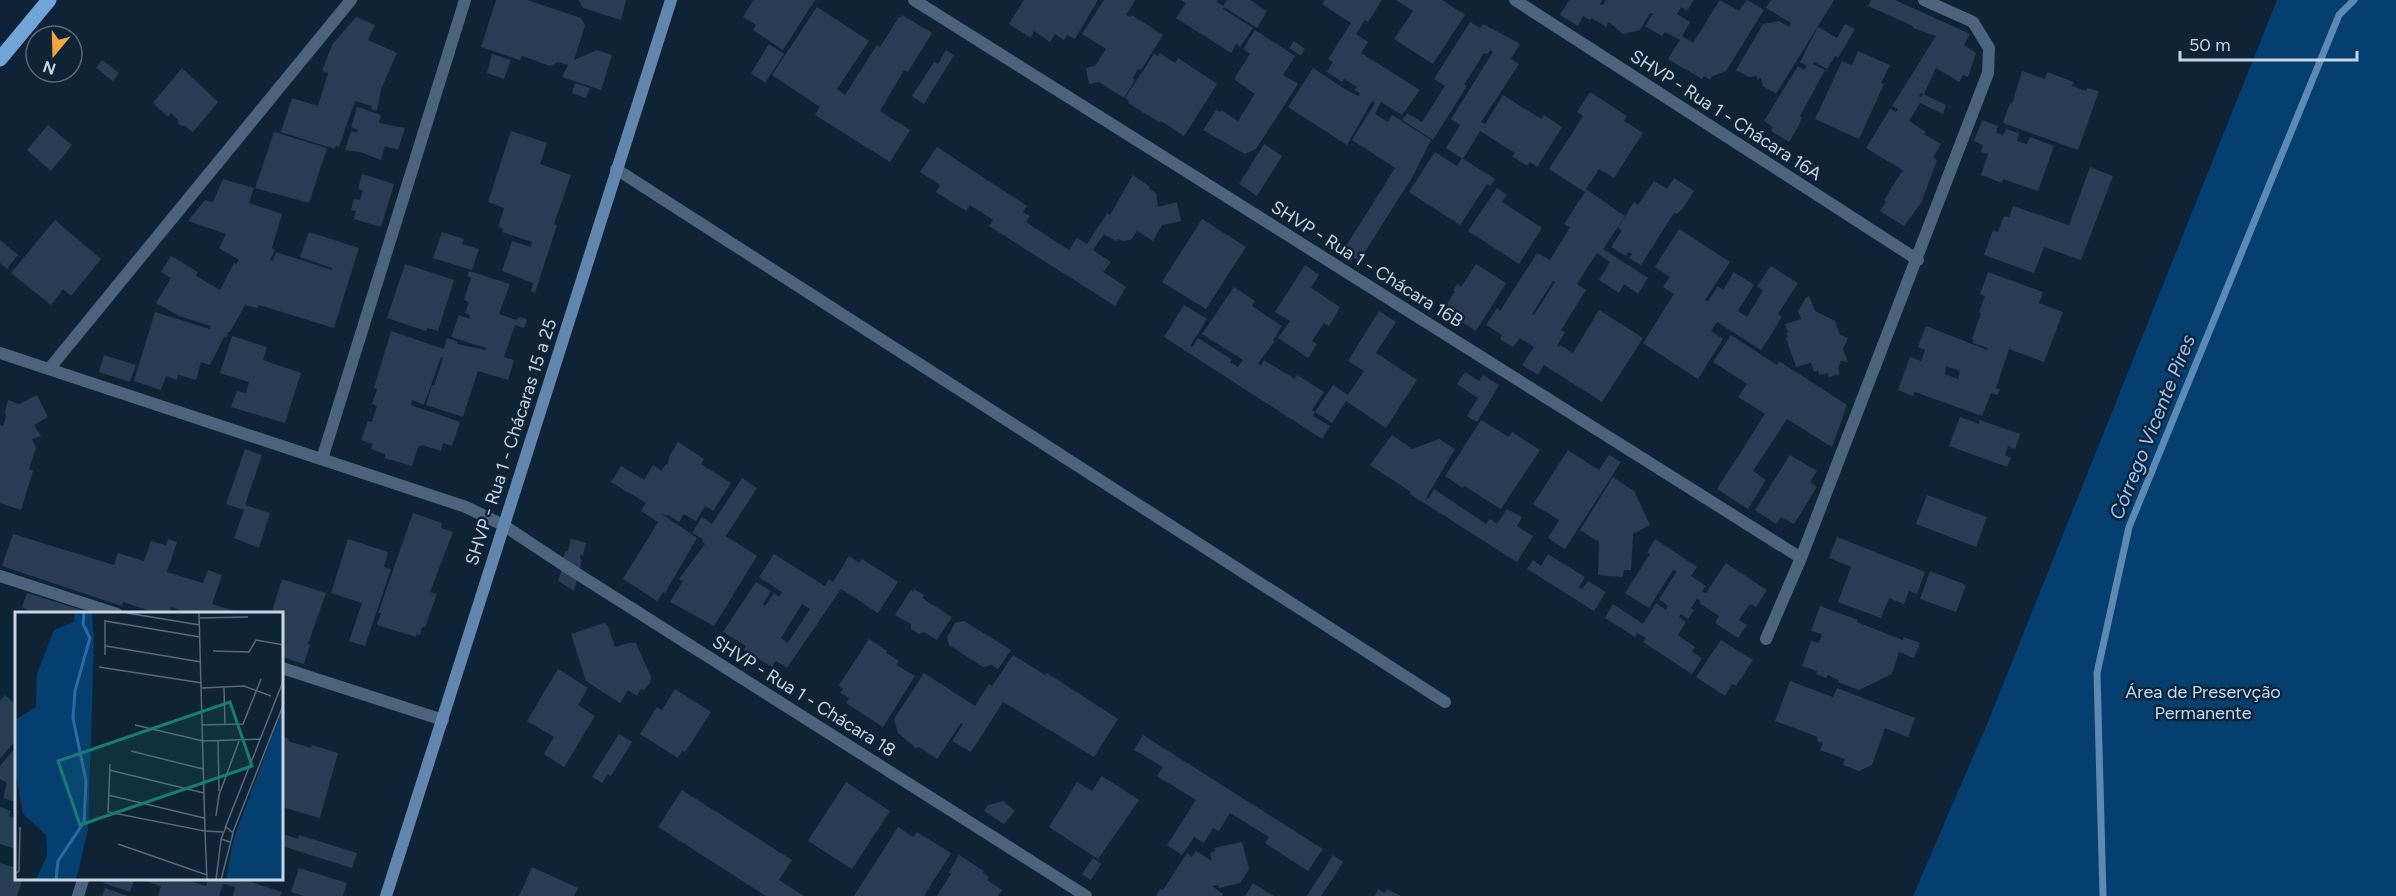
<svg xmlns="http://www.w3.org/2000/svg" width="2396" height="896" font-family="Figtree,sans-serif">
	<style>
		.green { fill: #043f70 }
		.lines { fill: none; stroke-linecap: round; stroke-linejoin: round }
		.stream { stroke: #5d89b5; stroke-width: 7 }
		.building { fill: #283d53; fill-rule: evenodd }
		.street { stroke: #4b637b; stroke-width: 12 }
		.secondary { stroke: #6287af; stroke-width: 12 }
		.primary { stroke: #73a4d7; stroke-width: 15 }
		.labels { text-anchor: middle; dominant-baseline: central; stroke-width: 5; stroke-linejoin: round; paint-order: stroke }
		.street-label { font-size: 18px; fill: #c7d4e1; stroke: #0f2337 }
		.park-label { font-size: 18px; fill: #bedcfd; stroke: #0f2337 }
		.water-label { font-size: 20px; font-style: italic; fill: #98c5f5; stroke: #0f2337 }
		.inset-river { fill: none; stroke: #3069a2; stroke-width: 3 }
		.inset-road { fill: none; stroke: #596a7b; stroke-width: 1.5 }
		.view { fill: #187b74; fill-opacity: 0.15; stroke: #187b74; stroke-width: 3 }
		.inset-edge { fill: none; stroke: #c7d4e1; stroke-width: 3 }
	</style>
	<rect width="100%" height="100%" fill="#0f2337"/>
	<path class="green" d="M2277 0H2396V896H1913L1988 722Z"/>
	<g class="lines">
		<path class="stream" d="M2103 896 2097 673 2129 527 2339 15 2354 0"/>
	</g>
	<path class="building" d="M496 0H527L581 18 585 26 574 60 597 50 612 55 601 90 562 77 568 65 558 62 550 66 522 56 520 60 481 47Z
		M578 0H626L621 20 583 8Z
		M753 0H815L783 50 753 30 756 25 743 17Z
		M1024 0H1098L1075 39 1067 35 1064 40 1055 34 1050 42 1034 31 1031 38 1009 24Z
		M1104 0H1135L1126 15 1130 17 1132 15 1163 35 1141 70 1138 69 1133 78 1135 80 1124 98 1099 82 1089 84 1086 68 1095 66 1106 49 1082 34Z
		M1181 0H1218L1217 2 1223 6 1227 0H1250L1267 11 1257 28 1224 7 1223 9 1253 28 1240 47 1236 44 1231 53 1176 18 1186 3Z
		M1325 0H1382L1368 22 1365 20 1356 34 1368 42 1361 53 1420 90 1402 115 1381 102 1375 114 1388 122 1392 115 1431 140 1413 176 1359 261 1343 251 1395 168 1352 140 1375 103 1372 101 1347 145 1288 107 1313 68 1343 88 1358 96 1360 93 1354 90 1357 87 1344 79 1342 82 1327 72 1333 62 1328 59 1351 23 1322 4Z
		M1396 0H1442L1465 15 1433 64 1394 39 1413 11Z
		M1569 0H1602L1600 4 1603 5 1606 0H1694L1687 11 1681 7 1677 14 1690 22 1682 36 1693 43 1720 0 1739 11 1747 0 1764 10 1726 71 1712 76 1710 80 1704 76 1702 79 1668 59 1680 40 1665 32 1662 36 1645 26 1653 14 1650 13 1640 30 1623 34 1609 22 1606 27 1592 18 1590 20 1583 16 1578 26 1560 15Z
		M1771 0H1834L1776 94 1763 86 1761 78 1757 79V76L1749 77 1736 70 1763 24 1779 21 1789 27 1791 23 1766 8Z
		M1871 0H1895L1970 34 1964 45 1976 53 1968 77 1963 75 1959 82 1936 68 1924 94 1921 93 1919 96 1921 97 1923 94 1946 105 1943 114 1920 103 1909 121 1926 132 1924 134 1941 144 1933 157 1937 160 1921 203 1904 226 1880 211 1886 201 1884 200 1901 173 1904 171 1866 148 1890 109 1896 112 1898 109 1892 106 1936 36 1913 28V26L1868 6Z
		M817 7 869 41 837 89 845 95 877 45 880 47 899 17 900 18 902 15 932 33 908 72 904 70 880 111 910 130 890 162 815 115 820 107 772 75Z
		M356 17 375 25 368 40 397 53 381 89 377 111 371 109 372 106 355 101 339 147 336 146 335 149 281 132 292 98 318 106 328 73 322 71 332 45Z
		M1470 22 1480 28 1483 24 1520 44 1511 59 1519 64 1481 122 1485 124 1503 95 1541 119 1544 115 1562 127 1537 167 1530 162 1527 166 1512 156 1515 153 1480 131 1463 159 1446 148 1460 125 1451 119 1493 52 1490 50 1487 54 1484 53 1464 85 1467 86 1433 140 1402 120 1407 113 1422 122 1445 86 1434 79Z
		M1845 24 1855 29 1838 58 1835 56 1827 69 1814 62 1813 64 1825 70 1800 116 1802 117 1798 127 1789 142 1771 131 1773 127 1764 121 1798 66 1804 70 1807 66 1800 62 1818 27 1837 38Z
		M1255 30 1295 56 1283 75 1298 84 1256 149 1245 154 1203 130 1216 110 1220 112 1221 110 1238 121 1255 94 1234 79 1250 54 1243 49Z
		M1294 41 1305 49 1301 56 1289 48Z
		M769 44 784 54 765 83 751 73Z
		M946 50 954 55 924 104 912 96 934 62 938 64Z
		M1858 51 1890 65 1881 83 1884 84 1859 139 1815 119 1842 61 1852 65Z
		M1160 53 1175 63 1178 58 1217 84 1184 136 1161 121 1160 123 1128 103 1129 101 1125 98 1154 54 1158 56Z
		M492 54 511 60 504 79 487 73Z
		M102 60 119 73 113 81 96 68Z
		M182 68 218 102 193 132 185 126 179 125 178 120 171 113 168 117 153 103Z
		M2022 71 2045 79 2047 72 2074 82 2072 86 2086 91 2087 88 2099 91 2078 150 2003 123 2010 103 2012 104Z
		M575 83 590 88 586 98 572 93Z
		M1590 92 1627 116 1624 121 1643 133 1614 178 1599 169 1586 189 1625 216 1603 249 1648 278 1638 294 1624 284 1619 293 1599 280 1610 262 1597 253 1577 284 1586 290 1561 330 1565 332 1557 346 1559 347 1560 345 1573 353 1599 310 1643 338 1602 402 1544 365 1538 375 1522 365 1534 347 1520 338 1513 347 1500 339 1502 335 1486 325 1497 308 1500 311 1537 253 1550 260 1570 227 1564 224 1585 192 1549 169 1583 116 1577 112ZM1553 281 1555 282 1534 315 1532 314Z
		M357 107 381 115 379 123 405 128 398 150 385 146 381 160 360 152 345 150 351 131 357 133 358 130 351 127Z
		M1982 120 1998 126 1996 133 2003 135 2006 129 2019 133 2017 141 2027 144 2030 137 2054 146 2038 191 2003 179 2002 183 1981 175 1988 154 1981 152 1983 145 1974 141Z
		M48 125 72 145 51 171 27 150Z
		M511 131 547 143 540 164 571 175 554 224 557 225 535 293 531 291 533 283 502 271 512 241 531 247 532 242 502 232 503 229 498 227 504 208 488 202Z
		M274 132 327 148 309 203 255 188Z
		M1264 144 1282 156 1257 196 1239 184Z
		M937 147 1027 206 1023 212 1030 216 1026 222 1069 250 1077 238 1087 244 1107 213 1110 215 1133 175 1150 187 1149 189 1156 193 1158 207 1177 202 1181 221 1162 225 1153 241 1137 231 1131 240 1122 241 1118 239 1116 241 1104 234 1093 250 1111 262 1103 272 1126 287 1115 306 989 226 993 220 970 205 966 211 936 192 940 185 920 172Z
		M1435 152 1457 166 1462 158 1495 179 1490 186 1487 184 1460 225 1409 192Z
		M2090 167 2113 176 2081 260 2044 247 2034 273 1984 255 1993 230 1998 232 2004 216 2009 217 2013 206 2069 225Z
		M362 174 394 184 381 227 354 219 356 211 351 210 354 199 360 200 363 191 358 189Z
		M1674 178 1694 191 1683 208 1677 214 1674 213 1641 265 1629 258 1632 254 1628 252 1626 256 1611 247 1622 230 1618 228 1634 202 1638 205 1654 181 1667 189Z
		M223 179 254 188 249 203 282 214 272 248 275 250 270 260 273 261 276 252 332 270V268L300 257 309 232 359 248 334 328 259 305 257 308 245 305 230 332H228L226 338 224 337 210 365 201 362 196 380 178 375 177 380 166 376 161 390 134 381 155 312 210 329 211 326 179 316 156 303 171 278 161 272 171 256 198 272 196 276 220 290 234 263 236 264 239 260 219 248 226 234 188 221 205 200 213 202Z
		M1497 188 1507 195 1502 202 1542 228 1519 264 1468 231Z
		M1202 219 1246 247 1206 309 1162 282Z
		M55 220 101 259 71 296 63 289 51 305 11 273Z
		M1679 229 1730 262 1705 300 1708 301 1718 286 1723 290 1734 272 1754 285 1738 311 1747 317 1763 291 1757 286 1771 266 1798 283 1778 314 1782 317 1761 350 1717 322 1711 331 1723 339 1698 379 1643 343 1674 294 1663 287 1670 277 1655 267Z
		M442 232 464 239 462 244 479 249 472 270 433 258Z
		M0 240 18 255 7 269 0 263Z
		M405 264 454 280 438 331 427 328 426 331 387 318Z
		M1476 264 1506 283 1476 331 1443 310 1455 292 1453 291 1457 284 1461 287Z
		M1305 265 1319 275 1311 288 1340 307 1329 326 1324 323 1312 341 1317 344 1308 358 1278 338 1290 321 1275 312Z
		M469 271 510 284 499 314 516 320 520 317 527 319 524 328 515 325 504 357 514 360 508 380 478 371 463 417 426 405 432 385 434 386 443 358 441 357 424 405 412 400 411 405 460 422 452 446 443 443 441 451 422 445 418 447 412 466 385 458V454L371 449 373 444 361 440 368 421 372 422 377 406 372 404 377 389 374 388 391 331 444 349 447 338 458 342 457 344 485 350 486 348 451 337 459 315 469 319 470 315 465 313 469 302 464 300 471 278 468 276Z
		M1988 272 2043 292 2039 303 2063 312 2044 362 2009 349 1996 388 2000 390 1997 395 1991 393 1982 416 1915 392 1913 396 1898 390 1910 357 1921 361 1925 350 1918 347 1926 326 1987 350 1988 348 1973 343 1974 340 1972 339 1981 313 1979 312 1985 296 1980 294ZM1946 366 1960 371 1958 379 1945 374Z
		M1234 287 1255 301 1252 306 1282 326 1273 340 1275 341 1258 363 1261 366 1264 360 1295 379 1297 375 1324 392 1312 410 1315 412 1313 416 1330 426 1322 439 1164 337 1184 305 1207 319 1190 346 1192 347 1198 338 1232 360 1230 362 1238 367 1243 360 1202 334Z
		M1809 296 1815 311 1835 321 1840 335 1848 338 1843 349 1848 362 1841 361 1838 369 1840 374 1829 377 1828 373 1819 375 1818 370 1814 372 1811 363 1796 367 1786 338 1788 337 1786 333 1788 332 1785 324 1801 319 1798 311 1806 298Z
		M1379 311 1396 322 1376 353 1417 380 1386 428 1346 401 1332 423 1315 412 1333 385 1348 395 1364 371 1348 361Z
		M1731 335 1777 365 1779 361 1847 405 1832 447 1787 419 1753 471 1766 480 1748 509 1717 489 1765 414 1738 397 1747 384 1713 362Z
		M232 336 267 347 263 360 301 373 285 423 231 407 237 391 246 393 249 382 220 373Z
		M104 355 136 365 130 382 99 372Z
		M1465 372 1479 381 1483 375 1499 385 1477 422 1467 416 1478 398 1457 384Z
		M37 395 48 417 34 425 41 436 32 439 36 448 29 469 33 471 21 510 0 503V425L3 426 6 417 5 412 8 400 19 404Z
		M1960 417 1979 424 1980 420 2020 434 2015 449 2008 446 2005 455 2011 458 2007 467 1949 446Z
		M1481 420 1509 437 1512 432 1540 450 1501 509 1464 486 1463 488 1445 476Z
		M1392 435 1412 449 1439 439 1455 449 1426 498 1428 499 1434 489 1486 524 1490 519 1497 524 1507 509 1522 517 1517 526 1533 536 1517 562 1410 494 1411 492 1370 465Z
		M678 442 704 459 701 464 731 483 713 511 705 506 696 521 684 514 679 522 668 515 667 516 660 513 697 538 665 593 663 592 657 601 623 579 658 522 641 511 646 503 611 482 621 466 644 480 653 465 661 471 666 464 668 465 669 457Z
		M245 449 262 455 245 505 270 513 259 548 234 538 244 510 226 504Z
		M1568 450 1599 470 1609 455 1621 462 1565 549 1548 538 1559 520 1533 504Z
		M1790 455 1817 471 1810 482 1817 487 1794 524 1781 517 1776 524 1755 510Z
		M1613 477 1634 491 1650 525 1633 534 1631 570H1624L1623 577 1598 575 1599 542 1580 530Z
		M742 478 757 488 726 536 757 556 714 626 670 602 683 581 679 579 705 544 702 541 703 539 692 533 702 517 712 524Z
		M1927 495 1987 517 1976 547 1916 524Z
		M413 513 442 523 441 528 453 532 430 592 437 594 425 627H422L420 635 417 634 416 637 377 625 381 613H378Z
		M13 534 114 565 118 553 144 561 151 541 166 545 168 539 177 542 167 572 203 583 208 570 222 575 212 604 245 614H185L186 612 171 607 169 614H153V612L123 602 122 606 2 566Z
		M1837 537 1925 572 1917 594 1909 591 1904 604 1889 598 1881 618 1838 602 1851 567 1829 558Z
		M348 539 388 552 384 567 391 569 365 646 349 641 362 603 331 593Z
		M571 539 586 543 583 555 581 554 580 558 582 560 574 591 558 581 564 561 563 559 565 552 568 551Z
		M1655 539 1697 567 1691 576 1706 586 1702 591 1706 593 1726 563 1767 590 1756 607 1750 604 1739 620 1747 625 1738 638 1715 623 1719 616 1699 603 1701 601 1697 599 1691 608 1694 610 1688 619 1681 614 1679 617 1686 622 1678 635 1695 647 1692 652 1702 658 1692 674 1643 642 1646 638 1637 633 1635 637 1605 618 1613 604 1643 624 1656 603 1666 610 1668 606 1659 599 1677 571 1673 570 1649 608 1625 593 1650 554 1647 553Z
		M774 554 825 586 829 579 833 582 849 556 859 563 862 559 898 582 878 613 841 589 787 668 776 661 772 667 744 650 746 646 723 632 756 582 771 591 763 604 765 606 774 593 779 597 782 592 759 577ZM802 604 810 609 788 643 781 638Z
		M1548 554 1585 577 1579 587 1582 589 1588 581 1606 592 1594 611 1527 569 1533 560 1541 566Z
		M1930 571 1966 585 1956 612 1920 599Z
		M282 579 326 593 308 644 310 645 304 664 282 657V614H271Z
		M914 589 924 595 922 598 952 617 937 640 924 632 919 634 911 629V624L895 615 911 590 913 592Z
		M27 593 85 611 88 614H34L22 607Z
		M1820 606 1858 620 1857 622 1892 636 1903 640 1904 637 1920 643 1914 658 1899 652 1892 674 1859 690 1838 682 1839 680 1828 675 1826 678 1816 674 1817 671 1802 666 1811 641 1819 643 1822 634 1811 631Z
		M964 621 1011 650 998 669 992 665 983 667 949 645 947 637 955 623Z
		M604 623 608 626 615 647 628 643H636L651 677 650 683 644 690 641 689 637 696 628 690 620 703 586 681 571 634Z
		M869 639 887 651 886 653 899 661 896 665 915 676 883 727 846 703 849 698 840 693 843 689 839 685Z
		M1721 640 1753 660 1736 686 1732 684 1725 696 1696 677Z
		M1013 655 1045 675 1047 673 1118 719 1094 757 1003 702 971 752 952 741 963 724 961 723 937 759 919 747 916 748 898 733 894 719 924 673 975 706 989 684 992 686Z
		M558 669 588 688 578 705 595 716 564 767 544 754 554 737 527 721Z
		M1790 681 1833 697 1837 688 1915 718 1908 737 1885 728 1872 765 1859 771 1843 765 1845 759 1820 750 1823 743 1817 741 1818 737 1775 721Z
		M675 689 711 712 685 752 682 750 678 758 640 734 657 707 662 710Z
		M5 695 16 705V740L0 759V701Z
		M619 734 632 742 611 776 608 774 602 783 592 777Z
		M1143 735 1323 849 1308 871 1265 843 1269 837 1230 813 1219 831 1213 828 1204 843 1194 837 1182 855 1167 845 1196 800 1157 776 1163 767 1134 750Z
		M282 737 289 739 288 741 311 748 312 745 338 753 320 818 282 807Z
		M16 747V802L3 798 7 783 0 779V766Z
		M1102 776 1139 800 1098 859 1049 827 1077 782 1092 791Z
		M846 782 890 811 852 869 808 841Z
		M682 790 792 860 779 880 804 896H766L658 827Z
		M1003 801 1015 811 1004 824 984 811 988 805Z
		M0 807 11 811 9 816 16 819V849L0 844Z
		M898 827 913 837 917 832 951 853 924 896H854Z
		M282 834 298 839 299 835 357 853 352 868 282 846Z
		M1242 842 1249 869 1240 883 1219 888 1218 885 1212 886 1223 894 1222 896H1156L1160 889 1163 890 1187 853 1192 857 1196 851 1212 861 1210 853 1215 851 1214 848Z
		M959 855 984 871 983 873 989 877 987 880 1002 890 998 896H937L951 874 949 872Z
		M1333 855 1343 862 1339 869 1321 896H1307Z
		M16 857V880H22L17 896H0V863L13 867Z
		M1093 858 1101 864 1091 880 1082 874Z
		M532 867 578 888 574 896H519Z
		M299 868 347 883 343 896H304L291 892Z
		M105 880H134L130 892 103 883Z
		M142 880H187L206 886 208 880H245L282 892 280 896H233L235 887 223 884 219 896H158L161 886Z
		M1253 883 1274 896H1245Z
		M105 888 128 896H102Z
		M1378 889 1385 893 1387 889 1401 896H1375Z"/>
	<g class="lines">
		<path class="street" d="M914 0 1801 558
			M1515 0 1918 260
			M616 169 1445 702
			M0 353 466 507 503 525 565 566 1086 896
			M49 369 351 0
			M322 459 465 0
			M0 576 117 614
			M1766 639 1801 558 1988 73 1989 48 1973 22 1924 0
			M282 668 443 720
			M78 896 83 880"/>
		<path class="secondary" d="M386 896 671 0"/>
		<path class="primary" d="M0 59 49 0"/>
	</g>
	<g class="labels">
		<g class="street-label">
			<text transform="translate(1726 115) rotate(33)">SHVP - Rua 1 - Chácara 16A</text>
			<text transform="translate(1367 264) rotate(32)">SHVP - Rua 1 - Chácara 16B</text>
			<text transform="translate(511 442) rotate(-72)">SHVP - Rua 1 - Chácaras 15 a 25</text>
			<text transform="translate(804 696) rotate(32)">SHVP - Rua 1 - Chácara 18</text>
		</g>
		<g class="park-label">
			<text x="2203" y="692">Área de Preservção<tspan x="2203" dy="21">Permanente</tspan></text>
		</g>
		<g class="water-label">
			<text transform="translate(2152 427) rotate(-68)">Córrego Vicente Pires</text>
		</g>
	</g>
	<g transform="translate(15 612)">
		<rect width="268" height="268" fill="#0f2337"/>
		<path d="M60 1H77L79 30 73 217 61 268H17L22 265 32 244 31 223 8 202 0 156V108L21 95 22 62 39 18 59 10ZM268 95V268H211L218 229Z" fill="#043f70"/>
		<path class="inset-river" d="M41 268 43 249 69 210 71 169 58 106 60 79 75 26 68 12 69 1"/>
		<path class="inset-road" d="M112 1 185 13M184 1 190 219 208 220M185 6 233 5M91 34 186 50M198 39 234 40 241 28 269 33M90 43V9L185 25M84 55 187 71M187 76 229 74 256 84M209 76 210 113M120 113 188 129 245 127M187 113 228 112 246 67M203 129 204 179M116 139 188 157M95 152 93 200 190 219 192 268M94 158 189 181M93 183 189 206M201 204 204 183 224 129M210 216 269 67M218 220 269 91M103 232 192 263M0 262 4 259 5 215M201 268 206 228M206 268 218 221 211 215 206 227 215 230"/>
		<path class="view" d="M215 90 237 154 65 213 43 149Z"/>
		<rect width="268" height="268" class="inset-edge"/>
	</g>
	<g transform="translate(54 54) rotate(199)"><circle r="28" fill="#0f2337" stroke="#596a7b" stroke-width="1.5"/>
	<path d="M0-4.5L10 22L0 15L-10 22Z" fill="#f1a640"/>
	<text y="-9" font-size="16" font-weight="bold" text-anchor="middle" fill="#c7d4e1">N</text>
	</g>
	<path d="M2180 51v9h177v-9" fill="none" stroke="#c7d4e1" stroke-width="3"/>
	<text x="2189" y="51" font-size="18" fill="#c7d4e1" stroke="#0f2337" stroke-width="4.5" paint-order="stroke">50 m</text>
</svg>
